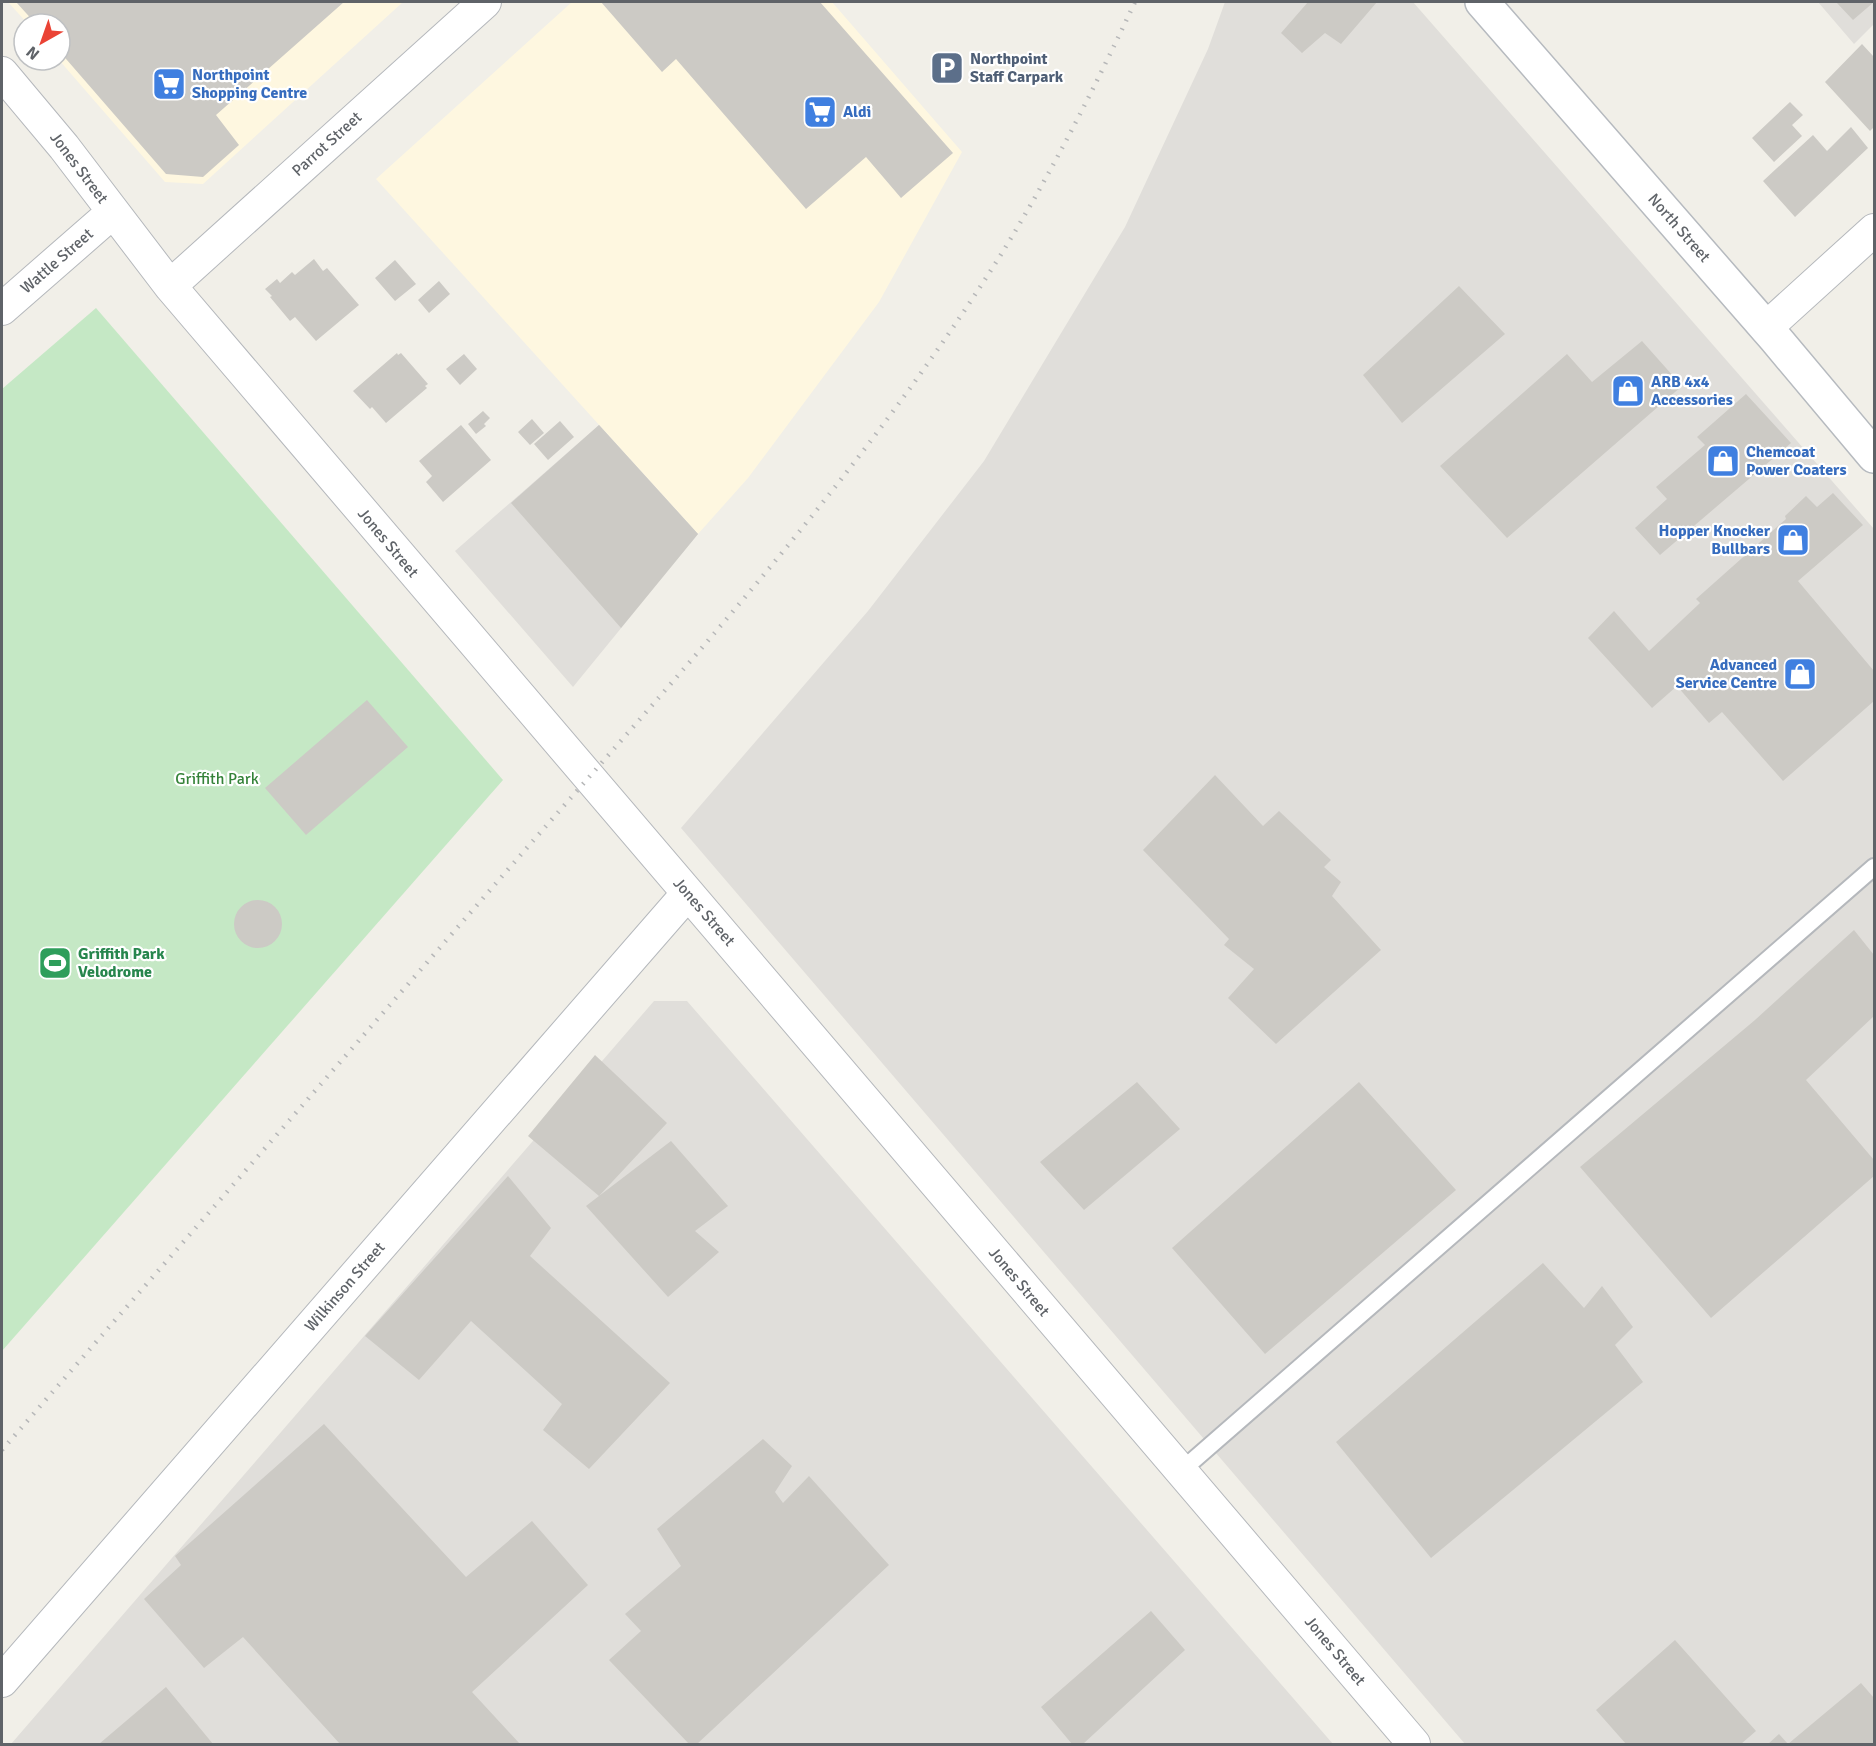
<svg xmlns="http://www.w3.org/2000/svg" width="1876" height="1746" font-family="Signika,sans-serif">
	<style>
		.commercial { fill: #fef7e0 }
		.industrial { fill: #e0deda }
		.green { fill: #c5e8c5 }
		.building { fill: #cccac5 }
		.lines { fill: none; stroke-linecap: round; stroke-linejoin: round }
		.lane-casing { stroke: #b5b8bc; stroke-width: 20 }
		.street-casing { stroke: #b5b8bc; stroke-width: 34 }
		.secondary-casing { stroke: #b6babf; stroke-width: 36 }
		.lane { stroke: #fff; stroke-width: 16 }
		.street { stroke: #fff; stroke-width: 32 }
		.secondary { stroke: #fff; stroke-width: 33 }
		.rail { stroke: #b6b7b8; stroke-width: 4.5; stroke-dasharray: 1.5 8; stroke-linecap: butt }
		.labels { text-anchor: middle; dominant-baseline: central; stroke-width: 4.5; stroke-linejoin: round; paint-order: stroke }
		.service-label { font-size: 16px; font-weight: bold; fill: #4e5e75; stroke: #fff; text-anchor: start }
		.shop-label { font-size: 16px; font-weight: bold; fill: #366cbe; stroke: #fff; text-anchor: start }
		.street-label { font-size: 16px; fill: #5f6368; stroke: #fff }
		.park-label { font-size: 16px; fill: #348238; stroke: #fff }
		.leisure-label { font-size: 16px; font-weight: bold; fill: #27864d; stroke: #fff; text-anchor: start }
	</style>
	<rect width="100%" height="100%" fill="#f1efe8"/>
	<path class="commercial" d="M8 2H403L203 184 165 182 59 60 60 24H28Z
		M572 2H832L962 152 879 302 748 478 698 534 376 179Z"/>
	<path class="industrial" d="M1225 2H1413L1874 529V1744H1465L681 828 868 611 984 461 1125 227 1208 49Z
		M1818 2H1874V24L1854 44Z
		M599 425 698 534 573 687 455 551Z
		M654 1001H687L1333 1744H11Z"/>
	<path class="green" d="M96 308 503 780 2 1351V389Z"/>
	<path class="building" d="M16 2H344L216 115 239 145 203 177 166 174 60 52V24H36Z
		M601 2H820L953 153 901 198 866 157 806 209 676 59 662 72Z
		M1308 2H1377L1341 44 1325 33 1302 53 1281 33Z
		M1836 2H1874L1853 20Z
		M1862 44 1874 57V127L1870 131 1825 82Z
		M1790 102 1803 115 1792 125 1802 136 1774 162 1752 138Z
		M1851 127 1868 148 1795 217 1763 181 1813 135 1827 151Z
		M314 259 323 271 327 268 359 305 316 341 295 317 290 321 270 297 272 296 265 289 277 279 280 283 292 272 295 275Z
		M395 260 416 284 395 301 375 278Z
		M439 281 450 294 429 313 418 300Z
		M1459 286 1505 334 1402 423 1363 375Z
		M1642 341 1682 386 1507 538 1440 466 1567 354 1592 382Z
		M397 353 398 355 401 353 428 384 425 386 427 388 386 423 372 407 370 409 353 391Z
		M464 354 477 369 460 385 446 369Z
		M1746 394 1791 443 1660 555 1635 528 1667 499 1656 487 1705 445 1697 437Z
		M483 411 490 418 484 424 486 426 476 434 468 424Z
		M532 419 544 433 530 445 518 432Z
		M560 421 574 437 548 460 534 444Z
		M461 425 491 460 443 502 426 482 432 476 419 461Z
		M599 425 698 534 621 628 511 503Z
		M1833 493 1863 525 1798 581 1874 671V701L1783 781 1722 712 1709 723 1677 686 1652 708 1588 638 1614 611 1649 651 1700 603 1696 599 1786 519 1785 516 1806 496 1817 507Z
		M367 700 408 747 306 835 265 788Z
		M1215 775 1263 826 1279 811 1331 860 1324 867 1341 882 1332 896 1381 950 1276 1044 1228 998 1254 969 1224 945 1229 939 1143 850Z
		M234 924a24 24 0 1 1 48 0a24 24 0 1 1-48 0Z
		M1854 930 1874 955V1016L1806 1080 1874 1160V1176L1711 1318 1580 1167 1755 1020Z
		M595 1055 667 1123 599 1196 671 1141 728 1206 695 1231 719 1252 668 1297 586 1206 599 1196 528 1136Z
		M1137 1082 1180 1129 1084 1210 1040 1162Z
		M1359 1082 1456 1190 1265 1354 1172 1248Z
		M508 1176 551 1228 530 1256 670 1383 589 1469 543 1430 562 1404 471 1321 419 1380 365 1336Z
		M1543 1263 1584 1308 1602 1286 1633 1327 1615 1345 1643 1382 1431 1558 1336 1442Z
		M324 1424 466 1577 532 1521 588 1585 472 1692 520 1744H340L243 1637 204 1668 144 1599 181 1565 175 1556Z
		M763 1439 792 1466 775 1492 783 1503 809 1476 889 1565 697 1744H689L609 1660 641 1631 625 1614 681 1566 657 1529Z
		M1151 1611 1185 1650 1083 1744H1072L1041 1707Z
		M1675 1640 1756 1731 1741 1744H1626L1596 1710Z
		M1861 1683 1874 1698V1744H1768L1779 1734 1788 1744Z
		M166 1687 213 1744H99Z"/>
	<g class="lines">
		<defs>
			<path id="lane" d="M1181 1471 1874 867"/>
			<path id="street" d="M2 73 64 147 170 286 1414 1744
				M170 286 485 2
				M2 309 113 212
				M1766 328 1874 230
				M2 1681 688 893"/>
			<path id="secondary" d="M1482 2 1775 338 1874 456"/>
		</defs>
		<use href="#lane" class="lane-casing"/>
		<use href="#street" class="street-casing"/>
		<use href="#secondary" class="secondary-casing"/>
		<use href="#lane" class="lane"/>
		<use href="#street" class="street"/>
		<use href="#secondary" class="secondary"/>
		<path class="rail" d="M2 1450C178 1248 355 1045 532 842 697 654 866 468 1000 256 1051 174 1094 89 1135 2"/>
	</g>
	<defs>
		<symbol id="parking-square" viewBox="-11 -11 22 22"><rect x="-9" y="-9" width="18" height="18" rx="4" fill="#5c6f8a" stroke="#fff"/><path d="M-3.5-5.5H1a3.5 3.5 0 0 1 0 7H-1V5.5H-3.5ZM-1-3.4V-.6H.8a1.4 1.4 0 0 0 0-2.8Z" fill="#fff"/></symbol>
		<symbol id="supermarket-square" viewBox="-11 -11 22 22"><rect x="-9" y="-9" width="18" height="18" rx="4" fill="#3f7fe0" stroke="#fff"/><path d="M-6-5.5h2.5l.6 2H6L4.5 2H-2.5L-4.4-4H-6ZM-1.5 3.2a1.3 1.3 0 1 0 .1 0ZM3 3.2a1.3 1.3 0 1 0 .1 0Z" fill="#fff"/></symbol>
		<symbol id="shop-square" viewBox="-11 -11 22 22"><rect x="-9" y="-9" width="18" height="18" rx="4" fill="#3f7fe0" stroke="#fff"/><path d="M-5-2.5h2.3a2.7 3.5 0 0 1 5.4 0H5L5.5 6h-11ZM-1.5-2.5h3a1.5 2.3 0 0 0-3 0Z" fill="#fff"/></symbol>
		<symbol id="stadium-square" viewBox="-11 -11 22 22"><rect x="-9" y="-9" width="18" height="18" rx="4" fill="#2e9e5b" stroke="#fff"/><path d="M0-5a6.5 5 0 1 0 0 10a6.5 5 0 1 0 0-10ZM-3.5-1.8h7v3.6h-7Z" fill="#fff"/></symbol>
	</defs>
	<g fill-rule="evenodd">
		<use href="#parking-square" x="928" y="49" width="38" height="38"/>
		<use href="#supermarket-square" x="150" y="65" width="38" height="38"/>
		<use href="#supermarket-square" x="801" y="93" width="38" height="38"/>
		<use href="#shop-square" x="1609" y="372" width="38" height="38"/>
		<use href="#shop-square" x="1704" y="442" width="38" height="38"/>
		<use href="#shop-square" x="1774" y="521" width="38" height="38"/>
		<use href="#shop-square" x="1781" y="655" width="38" height="38"/>
		<use href="#stadium-square" x="36" y="944" width="38" height="38"/>
	</g>
	<g class="labels">
		<g class="service-label">
			<text x="970" y="59">Northpoint<tspan x="970" dy="18">Staff Carpark</tspan></text>
		</g>
		<g class="shop-label">
			<text x="192" y="75">Northpoint<tspan x="192" dy="18">Shopping Centre</tspan></text>
			<text x="843" y="112">Aldi</text>
			<text x="1651" y="382">ARB 4x4<tspan x="1651" dy="18">Accessories</tspan></text>
			<text x="1746" y="452">Chemcoat<tspan x="1746" dy="18">Power Coaters</tspan></text>
			<text x="1770" y="531" text-anchor="end">Hopper Knocker<tspan x="1770" dy="18">Bullbars</tspan></text>
			<text x="1777" y="665" text-anchor="end">Advanced<tspan x="1777" dy="18">Service Centre</tspan></text>
		</g>
		<g class="street-label">
			<text transform="translate(327 144) rotate(-42)">Parrot Street</text>
			<text transform="translate(79 168) rotate(53)">Jones Street</text>
			<text transform="translate(1679 228) rotate(49)">North Street</text>
			<text transform="translate(57 261) rotate(-41)">Wattle Street</text>
			<text transform="translate(388 543) rotate(50)">Jones Street</text>
			<text transform="translate(704 912) rotate(49)">Jones Street</text>
			<text transform="translate(1019 1282) rotate(50)">Jones Street</text>
			<text transform="translate(345 1287) rotate(-49)">Wilkinson Street</text>
			<text transform="translate(1335 1651) rotate(50)">Jones Street</text>
		</g>
		<g class="park-label">
			<text x="217" y="779">Griffith Park</text>
		</g>
		<g class="leisure-label">
			<text x="78" y="954">Griffith Park<tspan x="78" dy="18">Velodrome</tspan></text>
		</g>
	</g>
	<rect width="1876" height="1746" fill="none" stroke="#5f6368" stroke-width="6"/>
	<g transform="translate(42 42) rotate(220)"><circle r="28" fill="#ffffff" stroke="#bfc1c3" stroke-width="1.5"/>
	<path d="M0-4.5L10 22L0 15L-10 22Z" fill="#ea4335"/>
	<text y="-9" font-size="16" font-weight="bold" text-anchor="middle" fill="#5f6368">N</text>
	</g>
</svg>
